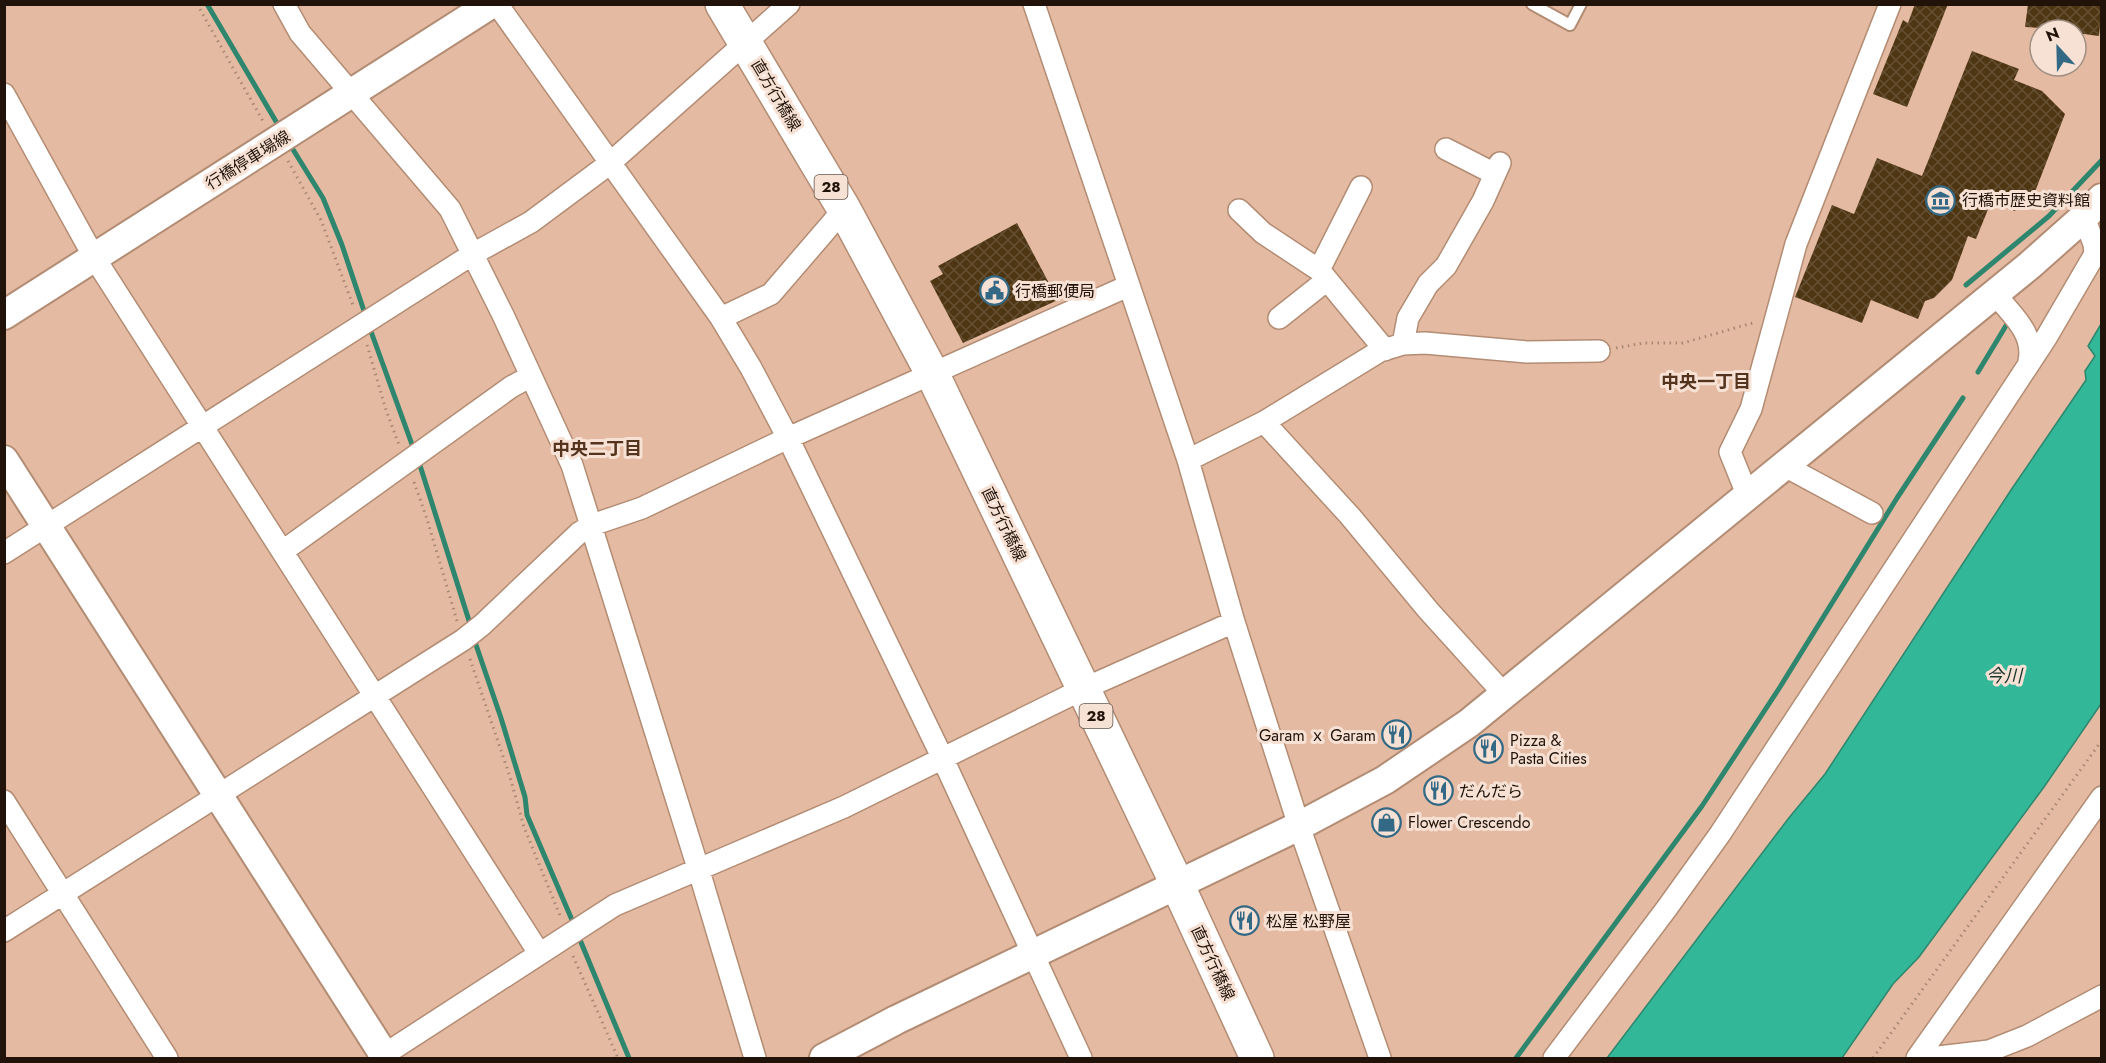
<svg xmlns="http://www.w3.org/2000/svg" width="2106" height="1063" font-family="Jost,'Noto Sans JP',sans-serif">
	<style>
		.water { fill: #32b798; stroke: #2d866d; stroke-width: 1.5 }
		.lines { fill: none; stroke-linecap: round; stroke-linejoin: round }
		.stream { stroke: #2d866d; stroke-width: 5 }
		.building { fill: url(#building-cross-hatch) }
		.lane-casing { stroke: #b38c74; stroke-width: 14 }
		.street-casing { stroke: #b38c74; stroke-width: 24 }
		.secondary-casing { stroke: #b38c74; stroke-width: 32 }
		.primary-casing { stroke: #b38c74; stroke-width: 36 }
		.path { stroke: #a88874; stroke-width: 3; stroke-dasharray: 1.5 4.5; stroke-linecap: butt }
		.lane { stroke: #fff; stroke-width: 10 }
		.street { stroke: #fff; stroke-width: 21 }
		.secondary { stroke: #fff; stroke-width: 28 }
		.primary { stroke: #fff; stroke-width: 33 }
		.labels { text-anchor: middle; dominant-baseline: central; stroke-width: 6; stroke-linejoin: round; paint-order: stroke }
		.shield { fill: #f6e1d4; stroke: #615147; stroke-width: 1.5 }
		.shield-label { font-size: 15px; font-weight: bold; fill: #21130a }
		.street-label { font-size: 16px; fill: #21130a; stroke: #f6e1d4 }
		.poi-label { font-size: 16px; fill: #21130a; stroke: #f6e1d4; text-anchor: start }
		.neighbourhood-label { font-size: 18px; font-weight: bold; fill: #55341e; stroke: #f6e1d4 }
		.water-label { font-size: 18px; font-style: italic; fill: #18332c; stroke: #f6e1d4 }
	</style>
	<defs>
		<pattern id="building-cross-hatch" width="8" height="8" patternUnits="userSpaceOnUse" patternTransform="scale(1.5)"><rect width="8" height="8" fill="#4f3613"/><path d="M0 0l8 8M0 8l8-8" fill="none" stroke="#655034"/></pattern>
	</defs>
	<rect width="100%" height="100%" fill="#e4bba2"/>
	<path class="water" d="M2101 324V704L2044 787 1919 957 1893 984 1842 1058H1607L1788 819 1825 774 2011 490 2086 380 2085 371 2095 356 2088 346Z"/>
	<g class="lines">
		<path class="stream" d="M207 4 281 130
			M289 143 323 198 342 245 366 317
			M1966 285 2049 216 2102 160
			M369 326 414 450
			M1978 372 2007 324
			M418 459 471 627
			M474 639 501 718 525 797 527 815 575 927
			M578 935 629 1058
			M1516 1058 1702 806 1780 687 1897 498 1963 398"/>
	</g>
	<path class="building" d="M1915 4H1948L1907 107 1873 94 1903 20 1908 23Z
		M2028 4H2102L2099 36 2076 33V30L2025 27Z
		M1972 51 2019 69 2014 80 2042 91 2065 114 2033 197 2022 193 2015 211 1991 202 1976 239 1968 236 1952 280 1934 298 1925 301 1918 319 1871 300 1862 323 1795 297 1832 205 1854 214 1877 158 1922 176Z
		M1017 223 1058 300 963 343 930 281 943 274 938 266Z"/>
	<g class="lines">
		<defs>
			<path id="lane" d="M1532 4 1570 25 1581 4"/>
			<path id="street" d="M284 4 300 33 450 209 503 315 572 465 699 871 755 1058
				M497 4 721 318 751 368 788 438 942 757 1081 1058
				M1034 4 1188 460 1234 622 1299 826 1380 1058
				M4 94 94 257 539 953
				M1446 149 1495 174
				M1361 187 1319 270 1385 350
				M1239 210 1263 233 1319 270
				M1995 294C2011 314 2035 333 2029 361
				M721 318 771 294 844 209
				M1279 318 1327 280
				M1403 344 1408 318 1428 284 1446 266 1483 201 1500 163
				M1264 422 1350 516 1428 610 1504 694
				M1188 460 1264 422 1380 351 1403 344 1425 343 1527 352 1599 351
				M1783 465 1872 513
				M1747 494 1730 452 1751 409 1796 244 1890 4
				M283 551 511 387 531 376
				M4 553 473 254 531 222 609 164 789 4
				M4 801 167 1058
				M4 931 463 640 482 625 579 533 592 525 642 508 788 438 1128 286
				M379 1058 615 905 844 807 1083 689 1234 622
				M1554 1058 1667 908 1720 834 2046 338 2095 254 2094 244 2084 217
				M1917 1058 2102 797
				M1930 1058 1989 1051 2027 1036 2102 996"/>
			<path id="secondary" d="M4 315 491 4
				M4 460 386 1058
				M824 1058 896 1020 1299 826 1385 780 1469 723 2030 265 2084 217 2102 198"/>
			<path id="primary" d="M722 4 844 209 933 375 1177 884 1257 1058"/>
		</defs>
		<use href="#lane" class="lane-casing"/>
		<use href="#street" class="street-casing"/>
		<use href="#secondary" class="secondary-casing"/>
		<use href="#primary" class="primary-casing"/>
		<path class="path" d="M197 4 264 123
			M288 161 321 220 354 308
			M367 345 386 410 399 445
			M1616 348 1644 343H1683L1756 322
			M414 482 427 519 457 621
			M470 659 510 777 524 827 561 918
			M573 956 618 1058
			M1873 1058 2102 740"/>
		<use href="#lane" class="lane"/>
		<use href="#street" class="street"/>
		<use href="#secondary" class="secondary"/>
		<use href="#primary" class="primary"/>
	</g>
	<defs>
		<symbol id="museum-ring" viewBox="-11 -11 22 22"><circle r="9.5" fill="#f6e1d4" stroke="#336985" stroke-width="1.5"/><path d="M0-6L6-3V-2H-6V-3ZM-5-1h2V3h-2ZM-1-1h2V3h-2ZM3-1h2V3H3ZM-6 4H6V6H-6Z" fill="#336985"/></symbol>
		<symbol id="civic-ring" viewBox="-11 -11 22 22"><circle r="9.5" fill="#f6e1d4" stroke="#336985" stroke-width="1.5"/><path d="M-.6-6.5H3V-4.5H.6V-3L4-1V1h2V6H-6V1h2V-1L-.6-3ZM-1.2 2.5V6h2.4V2.5Z" fill="#336985"/></symbol>
		<symbol id="restaurant-ring" viewBox="-11 -11 22 22"><circle r="9.5" fill="#f6e1d4" stroke="#336985" stroke-width="1.5"/><path d="M-5-6h1v4h1v-4h1v4h1v-4h1v5L-1.5 .5V6h-2V.5L-5-1ZM5-6V6H3V1.5H1.5Q1.5-4 5-6Z" fill="#336985"/></symbol>
		<symbol id="shop-ring" viewBox="-11 -11 22 22"><circle r="9.5" fill="#f6e1d4" stroke="#336985" stroke-width="1.5"/><path d="M-5-2.5h2.3a2.7 3.5 0 0 1 5.4 0H5L5.5 6h-11ZM-1.5-2.5h3a1.5 2.3 0 0 0-3 0Z" fill="#336985"/></symbol>
	</defs>
	<g fill-rule="evenodd">
		<use href="#museum-ring" x="1924" y="184" width="33" height="33"/>
		<use href="#civic-ring" x="978" y="274" width="33" height="33"/>
		<use href="#restaurant-ring" x="1380" y="718" width="33" height="33"/>
		<use href="#restaurant-ring" x="1472" y="732" width="33" height="33"/>
		<use href="#restaurant-ring" x="1422" y="774" width="33" height="33"/>
		<use href="#shop-ring" x="1370" y="806" width="33" height="33"/>
		<use href="#restaurant-ring" x="1228" y="904" width="33" height="33"/>
	</g>
	<g class="labels">
		<g class="shield">
			<rect x="814.5" y="175" width="33" height="24" rx="4.5"/>
			<rect x="1079.5" y="704" width="33" height="24" rx="4.5"/>
		</g>
		<g class="shield-label">
			<text x="831" y="187">28</text>
			<text x="1096" y="716">28</text>
		</g>
		<g class="street-label">
			<text transform="translate(776 95) rotate(59)">直方行橋線</text>
			<text transform="translate(248 160) rotate(-32)">行橋停車場線</text>
			<text transform="translate(1004 524) rotate(64)">直方行橋線</text>
			<text transform="translate(1213 963) rotate(65)">直方行橋線</text>
		</g>
		<g class="poi-label">
			<text x="1962" y="200">行橋市歴史資料館</text>
			<text x="1015" y="291">行橋郵便局</text>
			<text x="1376" y="735" text-anchor="end">Garam ｘ Garam</text>
			<text x="1510" y="740">Pizza &amp;<tspan x="1510" dy="18">Pasta Cities</tspan></text>
			<text x="1459" y="791">だんだら</text>
			<text x="1408" y="822">Flower Crescendo</text>
			<text x="1266" y="921">松屋 松野屋</text>
		</g>
		<g class="neighbourhood-label">
			<text x="1706" y="382">中央一丁目</text>
			<text x="597" y="449">中央二丁目</text>
		</g>
		<g class="water-label">
			<text x="2004" y="676">今川</text>
		</g>
	</g>
	<rect width="2106" height="1063" fill="none" stroke="#21130a" stroke-width="12"/>
	<g transform="translate(2058 48) rotate(338)"><circle r="28" fill="#f6e1d4" stroke="#a18f83" stroke-width="1.5"/>
	<path d="M0-4.5L10 22L0 15L-10 22Z" fill="#336985"/>
	<text y="-9" font-size="16" font-weight="bold" text-anchor="middle" fill="#21130a">N</text>
	</g>
</svg>
